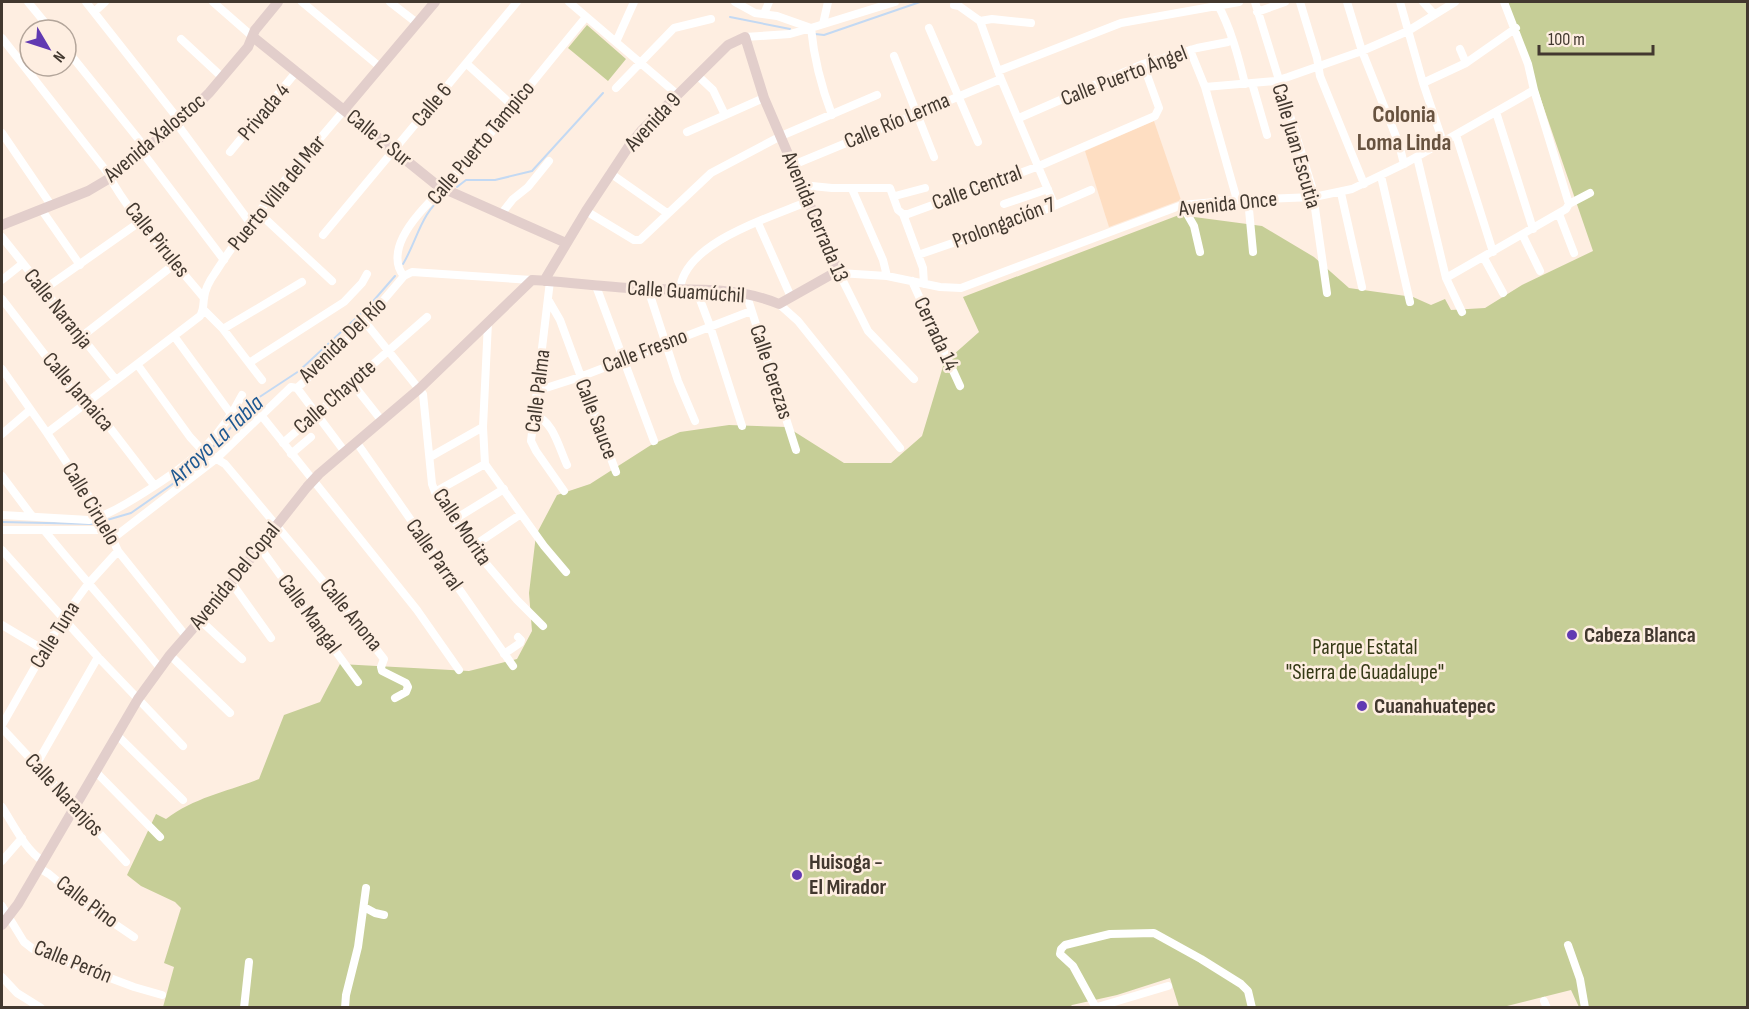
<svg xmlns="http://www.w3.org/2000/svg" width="1749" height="1009" font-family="'Sofia Sans Condensed',sans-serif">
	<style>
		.built { fill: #fedec2 }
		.green { fill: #c6ce97 }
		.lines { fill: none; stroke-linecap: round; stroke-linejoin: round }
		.stream { stroke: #c3d9f3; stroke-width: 2 }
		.street { stroke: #fff; stroke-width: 8 }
		.secondary { stroke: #e2cecb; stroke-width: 10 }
		.poi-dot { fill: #613ab2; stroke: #feeee1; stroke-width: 2 }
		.labels { text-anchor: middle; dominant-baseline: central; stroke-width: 5; stroke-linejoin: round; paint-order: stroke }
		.street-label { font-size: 22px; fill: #42382f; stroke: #feeee1 }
		.poi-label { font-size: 22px; font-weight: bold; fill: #42382f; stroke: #feeee1; text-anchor: start }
		.park-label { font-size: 22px; fill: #363a17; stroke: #feeee1 }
		.neighbourhood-label { font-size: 24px; font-weight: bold; fill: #67523f; stroke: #feeee1 }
		.water-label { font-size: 24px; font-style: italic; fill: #1e5891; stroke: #feeee1 }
	</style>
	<rect width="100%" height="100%" fill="#feeee1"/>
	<path class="built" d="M1154 121 1181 200 1109 227 1085 151Z"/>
	<path class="green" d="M1504 2H1747V1007H1579L1571 990 1503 1007H1179L1170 978 1117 995 1072 1005 1069 1008 163 1007 174 967 164 963 181 908 175 902 141 886 127 875 156 814 166 819C195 797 226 792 259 779L284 715 320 702 340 664 469 671 517 659 532 631 529 593 536 535 557 495 590 484 651 445 680 432 729 425 787 427 844 463H891L922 436 944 363 979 332 963 297 1179 215 1262 226 1314 257 1349 288 1413 297 1431 305 1445 299 1451 310 1485 308 1522 285 1593 251 1538 91Z
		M587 25 626 59 608 81 568 48Z"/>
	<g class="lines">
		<path class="stream" d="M1008 2H1013
			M730 17 790 29
			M815 34 824 35 920 2
			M457 187 466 180H495L532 171 603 93
			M403 264C417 241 421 212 445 195
			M107 520 131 513 174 483 200 461 258 398 299 371 368 307 395 276
			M2 522 91 524 102 521"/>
		<path class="street" d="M28 2 51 30
			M86 2 175 115 180 128 251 224
			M213 2 253 37
			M302 2 380 67
			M390 2 417 23
			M569 2 678 95
			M735 2 755 13 777 16 811 28 895 2
			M1255 2 1312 187 1327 293
			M1300 2 1317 58 1320 76 1364 184
			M1347 2 1362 51 1399 144 1404 164
			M1400 2 1423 83 1443 142
			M1423 2 1434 14
			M1504 2 1528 64 1534 90 1569 204
			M1217 3C1231 29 1238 55 1245 84
			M954 5 959 6 980 21 992 19 1031 23
			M94 12 105 2
			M1257 12 1285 2
			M764 14 769 2
			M980 21 1001 79 1054 204
			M823 24 828 2
			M929 28 978 142
			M745 37 790 34 811 28C814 59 821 86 832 115
			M2 38 107 172C128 214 173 260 204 298
			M181 39 223 78
			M616 42 634 2
			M66 49 140 141 146 157 224 260
			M1460 49 1466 63
			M1190 50 1205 87 1237 200
			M894 56 934 157
			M467 64 513 106
			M998 71 1121 23 1239 2
			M697 75 713 90 725 115
			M1252 83 1267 135
			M1423 83 1466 63 1516 28
			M1205 87 1275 81 1288 77 1362 51 1408 31 1455 2
			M616 88 674 28 711 19
			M1496 112 1533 229
			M1019 118 1143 64 1197 48 1228 42 1231 40
			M687 132 764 98
			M2 133 51 205
			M1456 135 1493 252
			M230 152 297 71
			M1417 157 1446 278 1462 312
			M793 165 1001 79
			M610 173 667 213
			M1381 176 1410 302
			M802 185 832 188H890L898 210 903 214 923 268 924 284
			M852 189 883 260 887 276
			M1341 193 1362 287
			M895 196 925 188
			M1248 199 1253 252
			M1004 204 1048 189
			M1182 205 1194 226 1200 252
			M41 209 80 265
			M586 211 634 240H640L711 173 781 136 877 95
			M259 213 332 281
			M502 213 513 199 528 187 549 161
			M903 214H908L1039 166 1155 116 1159 108 1143 64
			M1559 214 1574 253
			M758 223 791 297
			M323 235 517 2
			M1523 236 1540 271
			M2 237 116 380
			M918 255 1028 217 1091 190
			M1484 258 1503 293
			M404 276C394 265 397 249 403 237 415 213 439 194 457 173 501 122 543 69 586 17
			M404 276 412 272 532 280
			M1446 278 1566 209 1569 204 1590 193
			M2 280 22 264
			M550 281 531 441 536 451 564 491
			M912 281 960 386
			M596 286 654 441
			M648 289 678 381 695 421
			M680 289C685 242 771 217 809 201
			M696 289 710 326 742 426
			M43 290 141 221
			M746 293 796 450
			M2 299 78 398 94 407 154 485
			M549 301 560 320 616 472
			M779 304 798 321 900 448
			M203 309 223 329 262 380
			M365 322 423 394 432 484 435 492 472 547 517 600 543 626
			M488 322 483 427 485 464 544 546 566 572
			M223 329 302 282
			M174 336 231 414
			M81 337 176 263
			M249 363 344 302 362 283 367 274
			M137 364 190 437 202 450 225 464 322 580 384 659 381 667 382 671 406 683 408 687 406 692 395 698
			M2 369 47 433 102 516 118 551 186 636
			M914 379 868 331 839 273 887 276 940 287 961 288 1182 205 1237 200 1314 197 1352 189 1404 164 1534 90
			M352 383 382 421
			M297 388 345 452
			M538 389 549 387 580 377 751 311
			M261 415 417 610 459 670
			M535 416C553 420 559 448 567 465
			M47 433 200 316C204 310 203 305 204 298 205 289 210 280 215 273 252 215 300 163 344 110
			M2 434 30 410
			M283 443 427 317
			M357 443 513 666
			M291 454 311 437
			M430 457 483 427
			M2 476 32 516
			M435 492 485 464
			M2 515 89 520C115 515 188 466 207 445 220 431 233 413 242 395
			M455 519 504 489
			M2 530H109
			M44 530C82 577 122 621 160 668
			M112 539 217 458 291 387 297 388 306 380 365 322 404 276
			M259 546 358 682
			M472 547 521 514
			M2 550 98 657 183 746
			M231 582 271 638
			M200 620 242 659
			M2 625 44 650
			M504 654 520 643 521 640 518 637
			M170 655 230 713
			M2 725 63 618 88 584 118 551
			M2 728 126 862
			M116 734 183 800
			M36 765 98 657
			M95 771 160 837
			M2 807C13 824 26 851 43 861
			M2 861 22 838
			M39 868 49 874 84 903 134 937
			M2 906 24 942 33 949 134 987 162 995
			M364 907 375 913 384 915
			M1568 945 1580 979 1585 1008
			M2 977 17 993 41 1008
			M1544 1001 1547 1008
			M244 1008 249 962
			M345 1008 346 995 358 947 366 888
			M1094 1008 1168 986
			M1096 1008 1073 966 1060 954 1061 949 1065 945 1110 934 1154 933 1201 959 1241 984 1248 991 1252 1008"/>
		<path class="secondary" d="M253 37 438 186 566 243
			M344 110 435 2
			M2 225 88 191 110 178 185 117 209 93 248 47 255 30 278 2
			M2 925 18 904 138 699 170 655 216 602 307 487 319 474 419 389 532 280C571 282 609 288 647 289 692 290 736 286 779 304L834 273H839L764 98 745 37 728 45 641 131 629 146 586 211 544 281"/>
	</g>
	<g class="poi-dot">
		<circle cx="1572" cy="635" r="6"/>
		<circle cx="1362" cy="706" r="6"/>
		<circle cx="797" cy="875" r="6"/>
	</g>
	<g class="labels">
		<g class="street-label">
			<text transform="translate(1124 76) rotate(-21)">Calle Puerto Ángel</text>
			<text transform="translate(432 105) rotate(-50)">Calle 6</text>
			<text transform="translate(264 112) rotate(-50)">Privada 4</text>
			<text transform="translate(897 121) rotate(-23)">Calle Río Lerma</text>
			<text transform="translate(653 122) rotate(-47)">Avenida 9</text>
			<text transform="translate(155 138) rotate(-40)">Avenida Xalostoc</text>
			<text transform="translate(379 138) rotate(39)">Calle 2 Sur</text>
			<text transform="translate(481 143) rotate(-50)">Calle Puerto Tampico</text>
			<text transform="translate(1296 146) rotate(74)">Calle Juan Escutia</text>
			<text transform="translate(977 188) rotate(-20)">Calle Central</text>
			<text transform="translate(277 193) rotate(-51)">Puerto Villa del Mar</text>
			<text transform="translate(1228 204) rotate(-6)">Avenida Once</text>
			<text transform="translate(815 217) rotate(67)">Avenida Cerrada 13</text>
			<text transform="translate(1004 223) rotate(-21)">Prolongación 7</text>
			<text transform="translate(157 240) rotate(51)">Calle Pirules</text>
			<text transform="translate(686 292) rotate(4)">Calle Guamúchil</text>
			<text transform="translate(58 309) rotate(51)">Calle Naranja</text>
			<text transform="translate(936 334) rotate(65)">Cerrada 14</text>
			<text transform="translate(343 340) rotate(-44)">Avenida Del Río</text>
			<text transform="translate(645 351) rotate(-21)">Calle Fresno</text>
			<text transform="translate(771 372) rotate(72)">Calle Cerezas</text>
			<text transform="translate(538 391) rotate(-83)">Calle Palma</text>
			<text transform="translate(78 392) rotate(49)">Calle Jamaica</text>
			<text transform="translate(335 397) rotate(-41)">Calle Chayote</text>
			<text transform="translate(596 419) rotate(69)">Calle Sauce</text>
			<text transform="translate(91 504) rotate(59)">Calle Ciruelo</text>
			<text transform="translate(462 527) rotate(56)">Calle Morita</text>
			<text transform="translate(434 555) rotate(55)">Calle Parral</text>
			<text transform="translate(235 576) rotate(-51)">Avenida Del Copal</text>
			<text transform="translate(309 614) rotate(54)">Calle Mangal</text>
			<text transform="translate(351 615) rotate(51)">Calle Anona</text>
			<text transform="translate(55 635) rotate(-58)">Calle Tuna</text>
			<text transform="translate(64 795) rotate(47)">Calle Naranjos</text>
			<text transform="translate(87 902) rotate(37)">Calle Pino</text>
			<text transform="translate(73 962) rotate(22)">Calle Perón</text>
		</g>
		<g class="poi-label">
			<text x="1584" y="635">Cabeza Blanca</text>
			<text x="1374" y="706">Cuanahuatepec</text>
			<text x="809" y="862">Huisoga -<tspan x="809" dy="25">El Mirador</tspan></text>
		</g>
		<g class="park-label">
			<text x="1365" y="647">Parque Estatal<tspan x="1365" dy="25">"Sierra de Guadalupe"</tspan></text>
		</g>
		<g class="neighbourhood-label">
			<text x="1404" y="114">Colonia<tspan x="1404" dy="28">Loma Linda</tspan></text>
		</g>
		<g class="water-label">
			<text transform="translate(216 440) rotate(-43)">Arroyo La Tabla</text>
		</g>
	</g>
	<rect width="1749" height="1009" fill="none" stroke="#42382f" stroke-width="6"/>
	<g transform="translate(48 48) rotate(129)"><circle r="28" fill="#feeee1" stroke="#b3a59a" stroke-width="1.5"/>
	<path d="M0-4.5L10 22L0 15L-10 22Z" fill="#613ab2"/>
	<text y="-9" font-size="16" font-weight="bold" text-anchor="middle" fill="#42382f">N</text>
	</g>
	<path d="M1539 45v9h114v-9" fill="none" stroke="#42382f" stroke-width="3"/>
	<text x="1548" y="45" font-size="18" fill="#42382f" stroke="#feeee1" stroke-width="4.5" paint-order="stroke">100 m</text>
</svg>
